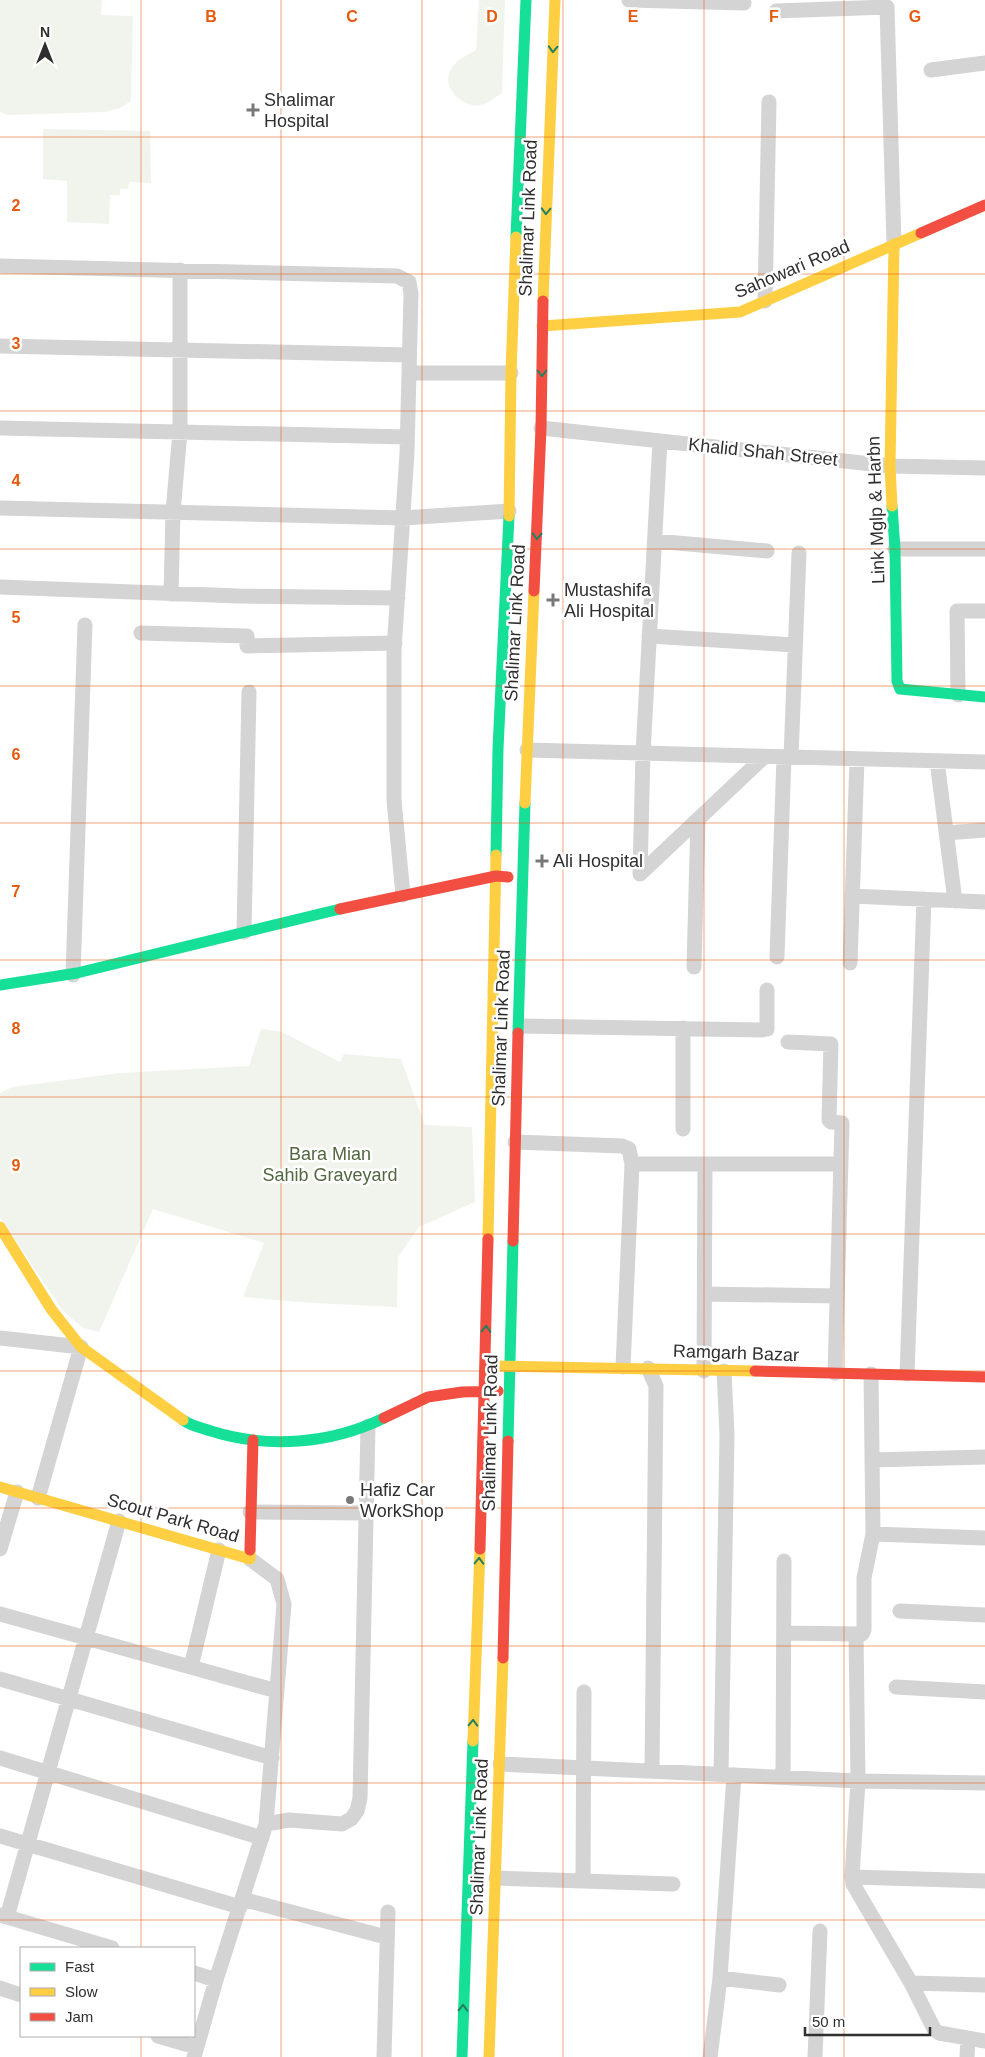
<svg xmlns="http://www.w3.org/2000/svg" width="985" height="2057" font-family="Helvetica,sans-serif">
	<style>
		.green { fill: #f1f4ed }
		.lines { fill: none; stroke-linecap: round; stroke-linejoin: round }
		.street { stroke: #d4d4d4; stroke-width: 15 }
		.fast { stroke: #16e098; stroke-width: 11 }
		.slow { stroke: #ffcf43; stroke-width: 11 }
		.jam { stroke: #f24e42; stroke-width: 11 }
		.oneway { stroke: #247f5e }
		.grid { fill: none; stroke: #e8590c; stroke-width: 1; stroke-opacity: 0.55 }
		.poi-dot { fill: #787878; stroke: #fff; stroke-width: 2 }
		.labels { text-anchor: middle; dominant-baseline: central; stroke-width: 5; stroke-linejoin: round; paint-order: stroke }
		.poi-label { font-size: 18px; fill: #2f2f2f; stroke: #fff; text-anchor: start }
		.street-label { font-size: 18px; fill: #2f2f2f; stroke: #fff }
		.park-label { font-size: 18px; fill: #536741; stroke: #fff }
		.grid-label { font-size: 16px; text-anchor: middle; font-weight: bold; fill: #e8590c; stroke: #fff; stroke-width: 5; stroke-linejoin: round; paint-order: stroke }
	</style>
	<rect width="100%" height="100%" fill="#fff"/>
	<path class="green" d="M0 0H102L101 15 133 16 131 101 120 108 105 112 8 115 0 112Z
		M479 0H505L502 93C496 97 488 103 482 105 463 109 440 87 451 69 456 60 468 55 476 50Z
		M43 129 150 131 151 183 129 182 128 189H120V195H110L109 224 67 222V181L43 179Z
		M261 1029 282 1032 340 1062 344 1054 401 1059 425 1125 472 1127 475 1202 419 1227 398 1257 397 1307 313 1303 243 1297 264 1243 153 1209 99 1332 83 1328 63 1311 0 1218V1093L12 1087 121 1073 249 1066Z"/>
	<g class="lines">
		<path class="street" d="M629 0 744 3
			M776 11 887 7 894 244
			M931 70 985 63
			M0 266 397 276 409 282 411 294 407 453 394 650V800L403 895
			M765 301 769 102
			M0 346 409 355
			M409 373H511
			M0 428 407 437
			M541 428 890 466 985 468
			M660 441 643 753 640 874 764 757
			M0 508 403 518 509 511
			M655 541 767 551
			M895 549H985
			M0 587 239 596 398 598
			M171 594 173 512 180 432V270
			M141 633 247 636V646L395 643
			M649 636 795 645
			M958 695 957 611H985
			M527 750 985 762
			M791 757 799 553
			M937 761 955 901
			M946 833 985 830
			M852 896 985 902
			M244 932 249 692
			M777 957 784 757
			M850 963 857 759
			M694 967 698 819
			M73 975 85 625
			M520 1026 762 1030 767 1029V990
			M788 1042 831 1044 829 1120 831 1122 842 1123V1125L835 1373
			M683 1129V1028
			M515 1142 622 1146 629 1149 632 1164
			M705 1294 837 1296
			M0 1338 81 1347 38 1498
			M623 1367 632 1164H841
			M648 1368 656 1386 652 1771
			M704 1371 705 1164
			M871 1374 873 1534 864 1578V1630L862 1634H856L858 1781 852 1877 853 1884 911 1983 934 2029 939 2033 985 2041
			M907 1374 924 899
			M872 1460 985 1457
			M250 1512 365 1513
			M873 1534 985 1538
			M0 1549 17 1492
			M250 1559 277 1579 284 1604 266 1824
			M900 1611 985 1615
			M0 1614 277 1691
			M784 1633 856 1634
			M191 1667 219 1550
			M0 1679 272 1758
			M896 1687 985 1692
			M0 1758 262 1838
			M500 1764 858 1781 985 1783
			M721 1774 727 1435 724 1371
			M783 1777 784 1561
			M0 1836 240 1907
			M852 1877 985 1881
			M496 1878 673 1884
			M583 1880 584 1692
			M242 1899 386 1937
			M0 1915 112 1948
			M7 1917 119 1521
			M194 1973 216 1980
			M720 1978 779 1985
			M911 1983 985 1985
			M0 1988 21 1995
			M158 2036 196 2047
			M194 2057 216 1980 266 1824 289 1820 342 1824 351 1819 357 1811 360 1798 368 1426
			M384 2057 388 1912
			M710 2057 720 1978 734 1775
			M815 2057 820 1931
			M967 2057 968 2038"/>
		<path class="fast" d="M516 237 526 0
			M892 506 895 549 897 681 900 689 985 697
			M496 855 498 749 509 516
			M0 985 77 973 340 909
			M518 1033 525 803
			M183 1420C191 1426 202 1428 211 1431 268 1449 331 1444 384 1418
			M508 1441 513 1241
			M462 2057 473 1741"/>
		<path class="slow" d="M543 301 555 0
			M542 326 740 312 921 233
			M892 506 890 466 894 244
			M509 516 511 373 516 237
			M525 803 534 591
			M0 1227 51 1309 81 1347 183 1420
			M488 1239 496 855
			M496 1366 755 1371
			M0 1487 250 1559V1550
			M473 1741 480 1549
			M489 2057 503 1658"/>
		<path class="jam" d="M921 233 985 205
			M534 591 541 428 543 301
			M340 909 496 876 508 877
			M513 1241 518 1033
			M755 1371 985 1377
			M384 1418 428 1397 462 1392 498 1391
			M480 1549 488 1239
			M250 1550 253 1440
			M503 1658 508 1441"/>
	</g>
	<defs><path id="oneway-chevron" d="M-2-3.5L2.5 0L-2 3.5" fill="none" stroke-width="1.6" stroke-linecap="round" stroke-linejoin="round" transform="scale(1.25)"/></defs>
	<g class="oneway">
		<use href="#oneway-chevron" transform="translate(553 49) rotate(93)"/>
		<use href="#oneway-chevron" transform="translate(546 211) rotate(92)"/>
		<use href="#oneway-chevron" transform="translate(542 373) rotate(90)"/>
		<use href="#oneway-chevron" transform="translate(537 536) rotate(93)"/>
		<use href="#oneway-chevron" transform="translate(486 1329) rotate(-89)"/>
		<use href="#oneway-chevron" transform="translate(479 1561) rotate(-88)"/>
		<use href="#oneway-chevron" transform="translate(473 1723) rotate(-88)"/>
		<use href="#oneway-chevron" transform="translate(463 2008) rotate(-88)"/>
	</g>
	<path class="grid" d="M141 0V1948M281 0V2057M422 0V2057M563 0V2057M704 0V2057M844 0V2057M0 137H985M0 274H985M0 411H985M0 549H985M0 686H985M0 823H985M0 960H985M0 1097H985M0 1234H985M0 1371H985M0 1508H985M0 1646H985M0 1783H985M0 1920H985M141 2036V2057"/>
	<g class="poi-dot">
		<path d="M250.5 102.5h5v5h5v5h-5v5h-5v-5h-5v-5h5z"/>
		<path d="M550.5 592.5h5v5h5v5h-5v5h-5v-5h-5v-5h5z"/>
		<path d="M539.5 853.5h5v5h5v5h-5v5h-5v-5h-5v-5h5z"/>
		<circle cx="350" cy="1500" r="5"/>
	</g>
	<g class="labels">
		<g class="poi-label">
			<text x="264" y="100">Shalimar<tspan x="264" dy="21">Hospital</tspan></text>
			<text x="564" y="590">Mustashifa<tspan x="564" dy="21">Ali Hospital</tspan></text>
			<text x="553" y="861">Ali Hospital</text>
			<text x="360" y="1490">Hafiz Car<tspan x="360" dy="21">WorkShop</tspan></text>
		</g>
		<g class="street-label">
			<text transform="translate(528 218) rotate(-88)">Shalimar Link Road</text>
			<text transform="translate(792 269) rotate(-23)">Sahowari Road</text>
			<text transform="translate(763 452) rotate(6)">Khalid Shah Street</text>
			<text transform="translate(876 510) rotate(-92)">Link Mglp &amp; Harbn</text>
			<text transform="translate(515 623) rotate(-87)">Shalimar Link Road</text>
			<text transform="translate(501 1028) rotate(-88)">Shalimar Link Road</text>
			<text transform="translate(736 1353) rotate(2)">Ramgarh Bazar</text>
			<text transform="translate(490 1433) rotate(-89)">Shalimar Link Road</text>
			<text transform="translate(173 1518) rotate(16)">Scout Park Road</text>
			<text transform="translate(479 1837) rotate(-88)">Shalimar Link Road</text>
		</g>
		<g class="park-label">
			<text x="330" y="1154">Bara Mian<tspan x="330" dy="21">Sahib Graveyard</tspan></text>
		</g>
	</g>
	<g class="grid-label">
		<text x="211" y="22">B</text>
		<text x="352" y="22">C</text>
		<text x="492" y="22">D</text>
		<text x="633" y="22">E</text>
		<text x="774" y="22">F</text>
		<text x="915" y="22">G</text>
		<text x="16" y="211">2</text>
		<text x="16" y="349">3</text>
		<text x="16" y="486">4</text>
		<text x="16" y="623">5</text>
		<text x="16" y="760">6</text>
		<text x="16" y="897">7</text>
		<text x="16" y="1034">8</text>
		<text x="16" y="1171">9</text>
	</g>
	<rect x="20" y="1947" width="175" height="90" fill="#ffffff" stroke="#acacac"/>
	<rect x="30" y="1963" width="25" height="8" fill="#16e098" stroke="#acacac"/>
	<text x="65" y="1972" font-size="15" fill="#2f2f2f">Fast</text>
	<rect x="30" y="1988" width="25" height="8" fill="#ffcf43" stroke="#acacac"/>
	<text x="65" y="1997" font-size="15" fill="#2f2f2f">Slow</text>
	<rect x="30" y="2013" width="25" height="8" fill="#f24e42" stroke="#acacac"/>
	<text x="65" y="2022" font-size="15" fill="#2f2f2f">Jam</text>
	<g transform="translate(45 45)" stroke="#ffffff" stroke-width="4" paint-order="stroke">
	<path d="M0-4L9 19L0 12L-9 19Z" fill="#2f2f2f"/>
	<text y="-8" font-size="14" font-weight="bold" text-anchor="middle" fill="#2f2f2f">N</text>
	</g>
	<path d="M805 2027v8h125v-8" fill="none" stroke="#2f2f2f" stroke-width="2.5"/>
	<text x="812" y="2027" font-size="15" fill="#2f2f2f" stroke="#ffffff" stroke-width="4" paint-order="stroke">50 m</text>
</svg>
